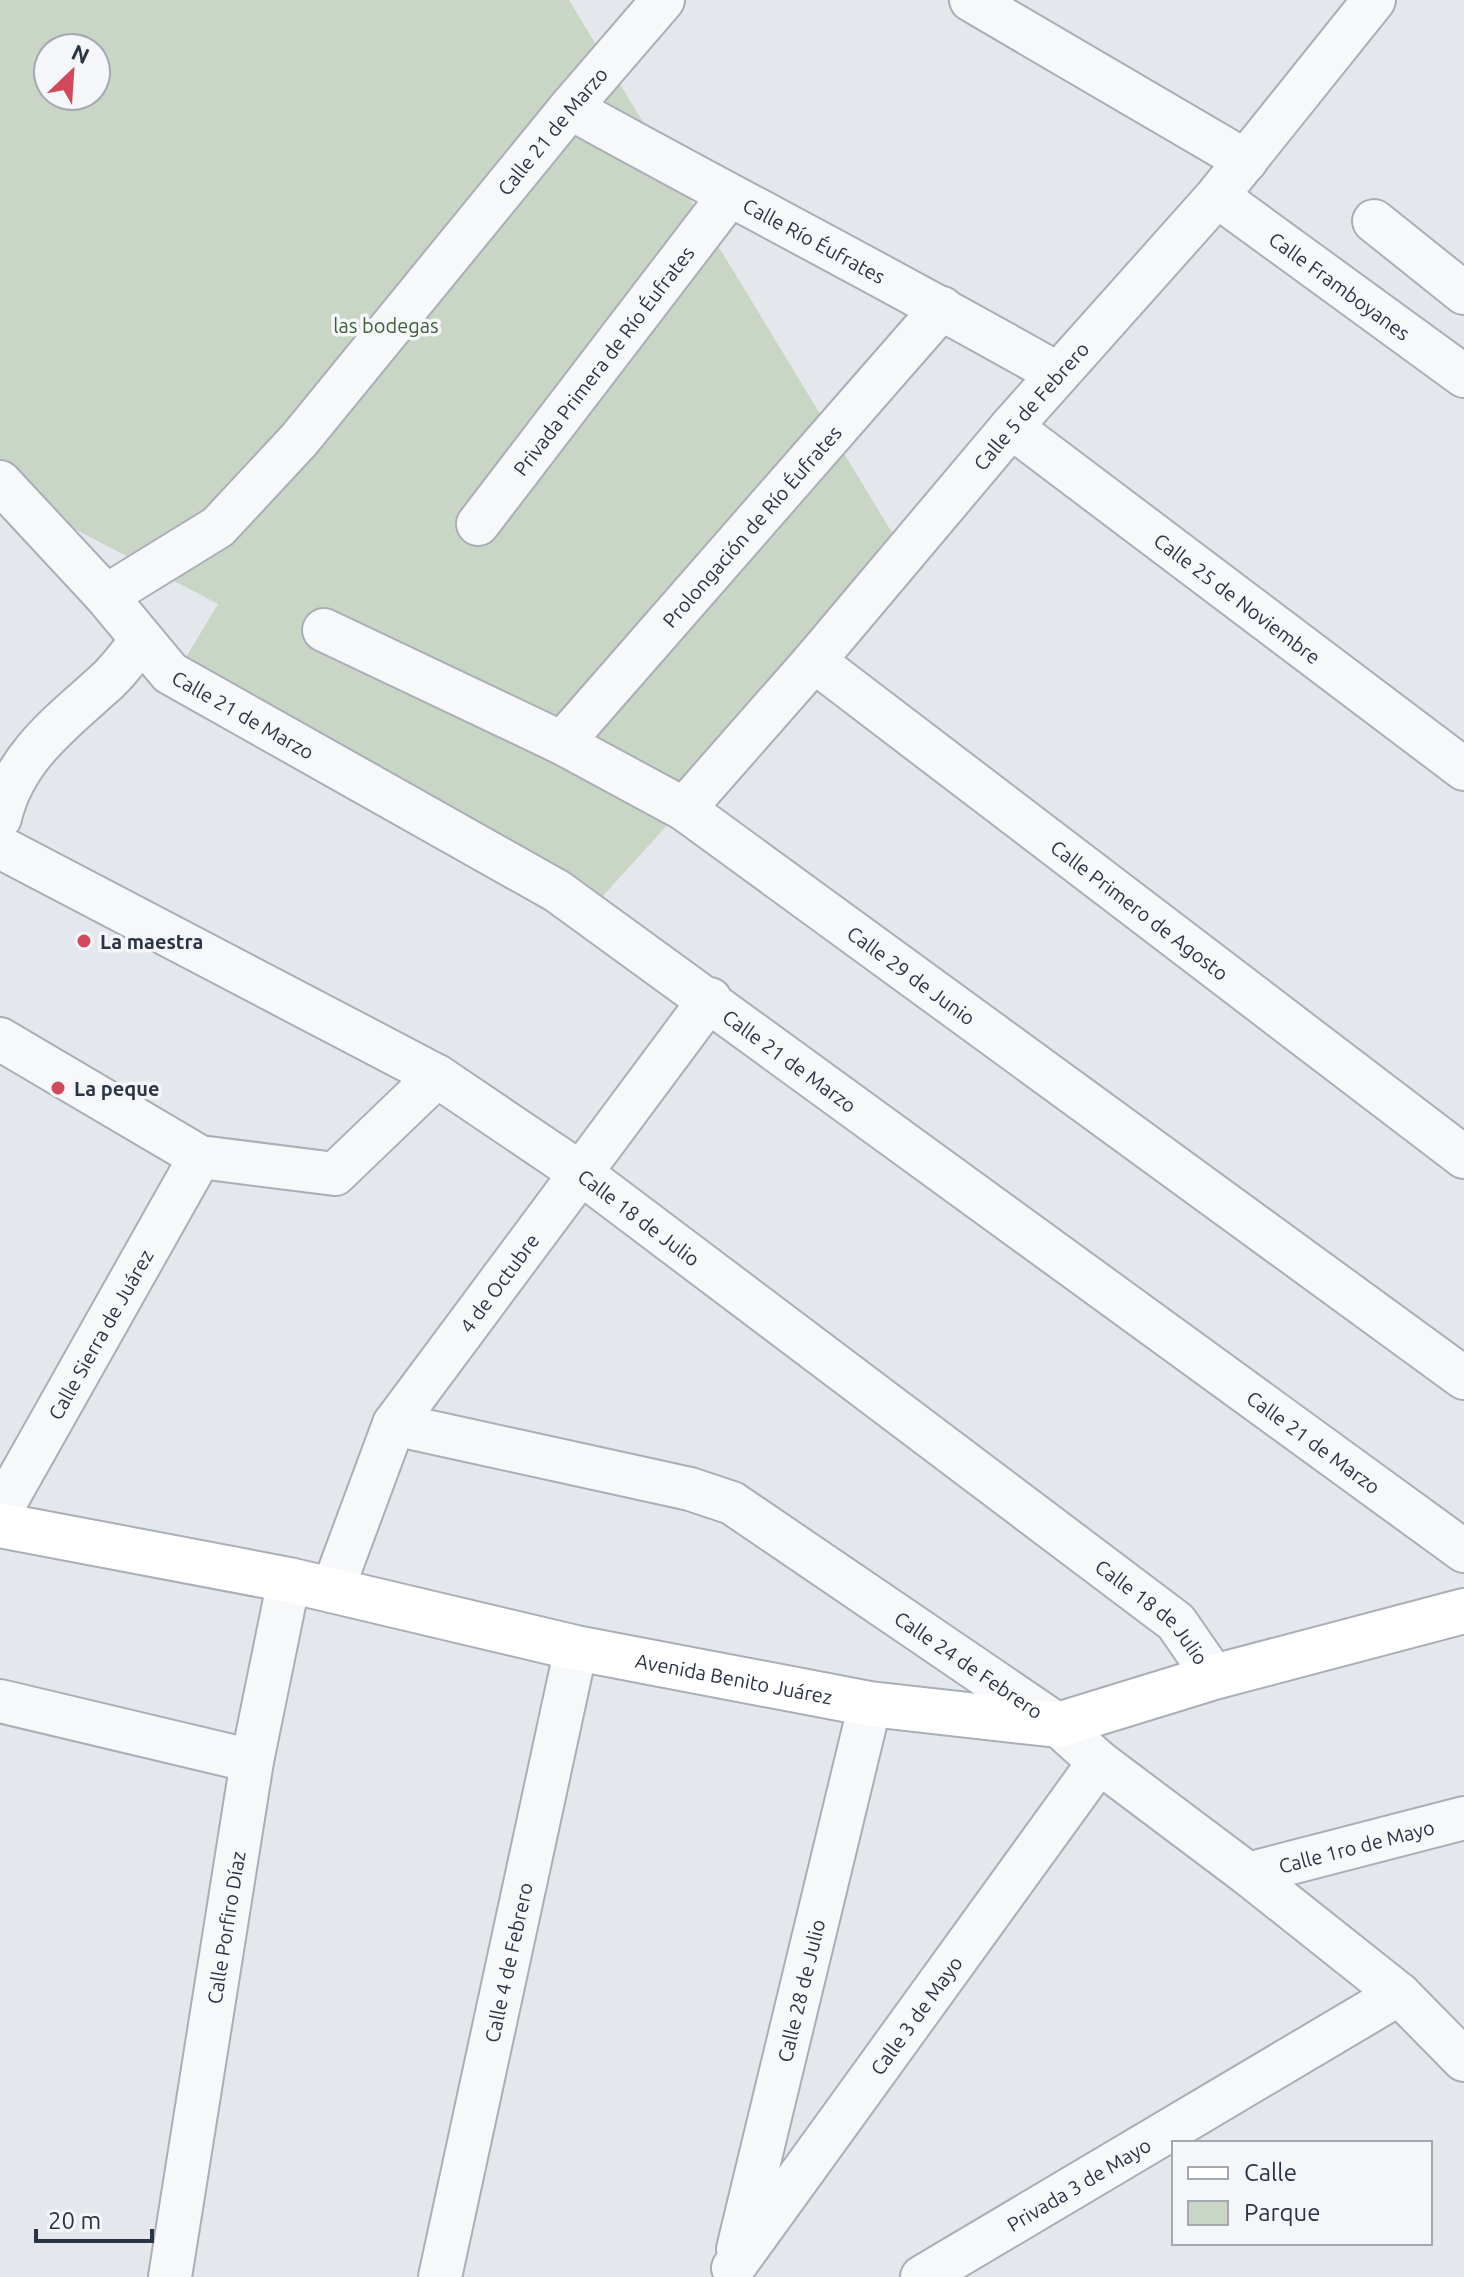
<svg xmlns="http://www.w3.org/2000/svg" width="1464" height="2277" font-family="Ubuntu,sans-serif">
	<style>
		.green { fill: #c9d6c5; fill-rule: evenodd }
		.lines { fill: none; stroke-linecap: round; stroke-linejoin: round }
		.street-casing { stroke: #a9aeb7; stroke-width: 46 }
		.secondary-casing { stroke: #a9aeb7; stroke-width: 48 }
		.street { stroke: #f7f8fa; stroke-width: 42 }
		.secondary { stroke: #fff; stroke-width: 44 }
		.poi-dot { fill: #d1495b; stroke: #f4f6f9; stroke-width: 3 }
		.labels { text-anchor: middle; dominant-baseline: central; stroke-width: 7; stroke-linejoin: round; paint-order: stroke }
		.street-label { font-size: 20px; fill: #2b3445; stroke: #f4f6f9 }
		.park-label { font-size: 20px; fill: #3f6138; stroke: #f4f6f9 }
		.poi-label { font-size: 20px; font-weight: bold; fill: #2b3445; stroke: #f4f6f9; text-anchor: start }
	</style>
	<rect width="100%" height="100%" fill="#e4e7ec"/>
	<path class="green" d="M0 0H569L908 559 574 928 168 687 218 604 0 490ZM48 48H96V96H48Z"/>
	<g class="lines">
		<defs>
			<g id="street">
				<path d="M971 0 1246 161"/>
				<path id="s1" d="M570 108C732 198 897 282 1058 374"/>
				<path id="s2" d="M1217 196 1464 376"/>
				<path d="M1374 221 1464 293"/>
				<path id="s3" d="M1011 427 1464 769"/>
				<path id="s4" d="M0 482 106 596 170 673 557 891 1464 1551"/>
				<path id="s5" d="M478 524 729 196"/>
				<path id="s6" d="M106 596 218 527 299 440 570 108 663 0"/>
				<path id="s7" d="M324 630 562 743 684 809 1464 1378"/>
				<path id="s8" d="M814 661 1464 1157"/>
				<path id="s9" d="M562 743 942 308"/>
				<path id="s10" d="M684 809 814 661 1011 427 1217 196 1374 0"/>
				<path d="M0 818C14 757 62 722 105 683 119 671 130 654 142 640"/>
				<path id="s11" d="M0 847 437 1076 582 1174 1176 1622 1214 1677"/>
				<path d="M0 1039 200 1157 335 1174 437 1076"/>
				<path id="s12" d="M394 1424 690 1489 732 1503 1058 1725 1099 1762 1248 1874 1399 1994 1464 2060"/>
				<path id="s13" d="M0 1512 200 1157"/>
				<path id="s14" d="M332 1591 394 1424 710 999"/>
				<path d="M0 1701 252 1761"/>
				<path id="s15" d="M1248 1874 1464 1818"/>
				<path id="s16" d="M738 2249 870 1704"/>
				<path id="s17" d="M733 2268 1099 1762"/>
				<path id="s18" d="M170 2277 252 1761 289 1580"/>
				<path id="s19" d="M440 2277 576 1648"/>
				<path id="s20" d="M922 2277 1399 1994"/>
			</g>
			<g id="secondary">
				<path id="s21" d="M0 1525 289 1580 576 1648 870 1704 1058 1725 1214 1677 1464 1611"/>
			</g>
		</defs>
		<use href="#street" class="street-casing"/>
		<use href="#secondary" class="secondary-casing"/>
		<use href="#street" class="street"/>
		<use href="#secondary" class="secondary"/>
	</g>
	<g class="poi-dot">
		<circle cx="84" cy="941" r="8"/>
		<circle cx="58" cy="1088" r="8"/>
	</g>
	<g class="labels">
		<g class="street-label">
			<text stroke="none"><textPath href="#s6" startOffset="650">Calle 21 de Marzo</textPath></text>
			<text stroke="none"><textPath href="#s1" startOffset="278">Calle Río Éufrates</textPath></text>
			<text stroke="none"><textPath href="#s2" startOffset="152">Calle Framboyanes</textPath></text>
			<text stroke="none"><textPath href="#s5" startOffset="206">Privada Primera de Río Éufrates</textPath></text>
			<text stroke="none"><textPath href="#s10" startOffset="532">Calle 5 de Febrero</textPath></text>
			<text stroke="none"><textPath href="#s9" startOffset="288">Prolongación de Río Éufrates</textPath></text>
			<text stroke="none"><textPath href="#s3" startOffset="284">Calle 25 de Noviembre</textPath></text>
			<text stroke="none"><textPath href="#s4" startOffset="340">Calle 21 de Marzo</textPath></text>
			<text stroke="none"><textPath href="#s8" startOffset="410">Calle Primero de Agosto</textPath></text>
			<text stroke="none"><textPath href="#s7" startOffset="684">Calle 29 de Junio</textPath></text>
			<text stroke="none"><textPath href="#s4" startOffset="988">Calle 21 de Marzo</textPath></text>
			<text stroke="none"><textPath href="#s11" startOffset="740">Calle 18 de Julio</textPath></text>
			<text stroke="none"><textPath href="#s14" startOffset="354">4 de Octubre</textPath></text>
			<text stroke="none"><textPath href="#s13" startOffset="204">Calle Sierra de Juárez</textPath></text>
			<text stroke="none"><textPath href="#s4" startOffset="1636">Calle 21 de Marzo</textPath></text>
			<text stroke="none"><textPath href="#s11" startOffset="1388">Calle 18 de Julio</textPath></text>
			<text stroke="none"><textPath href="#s12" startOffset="634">Calle 24 de Febrero</textPath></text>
			<text stroke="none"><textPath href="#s21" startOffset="750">Avenida Benito Juárez</textPath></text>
			<text stroke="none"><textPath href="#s15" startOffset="112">Calle 1ro de Mayo</textPath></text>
			<text stroke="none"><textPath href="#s18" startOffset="354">Calle Porfiro Díaz</textPath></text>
			<text stroke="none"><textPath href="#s19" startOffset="322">Calle 4 de Febrero</textPath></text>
			<text stroke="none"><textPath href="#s16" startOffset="266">Calle 28 de Julio</textPath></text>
			<text stroke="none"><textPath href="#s17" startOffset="312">Calle 3 de Mayo</textPath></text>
			<text stroke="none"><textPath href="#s20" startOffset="182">Privada 3 de Mayo</textPath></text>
		</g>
		<g class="park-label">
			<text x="386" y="325">las bodegas</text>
		</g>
		<g class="poi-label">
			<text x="100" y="941">La maestra</text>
			<text x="74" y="1088">La peque</text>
		</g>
	</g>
	<rect x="1172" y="2141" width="260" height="104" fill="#f4f6f9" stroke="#a4a8b1" stroke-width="2"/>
	<rect x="1188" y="2167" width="40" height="12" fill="#ffffff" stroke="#a4a8b1" stroke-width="2"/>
	<text x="1244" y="2181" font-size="24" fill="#2b3445">Calle</text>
	<rect x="1188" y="2201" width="40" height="24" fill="#c9d6c5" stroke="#a4a8b1" stroke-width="2"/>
	<text x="1244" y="2221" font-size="24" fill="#2b3445">Parque</text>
	<g transform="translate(72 72) rotate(25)"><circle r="38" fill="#f4f6f9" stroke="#a4a8b1" stroke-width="2"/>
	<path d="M0-6L14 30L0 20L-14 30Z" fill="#d1495b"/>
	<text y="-12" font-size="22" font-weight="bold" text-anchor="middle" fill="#2b3445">N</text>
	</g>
	<path d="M36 2229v12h116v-12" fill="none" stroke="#2b3445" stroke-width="4"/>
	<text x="48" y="2229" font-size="24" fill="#2b3445" stroke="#f4f6f9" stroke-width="6" paint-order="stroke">20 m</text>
</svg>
